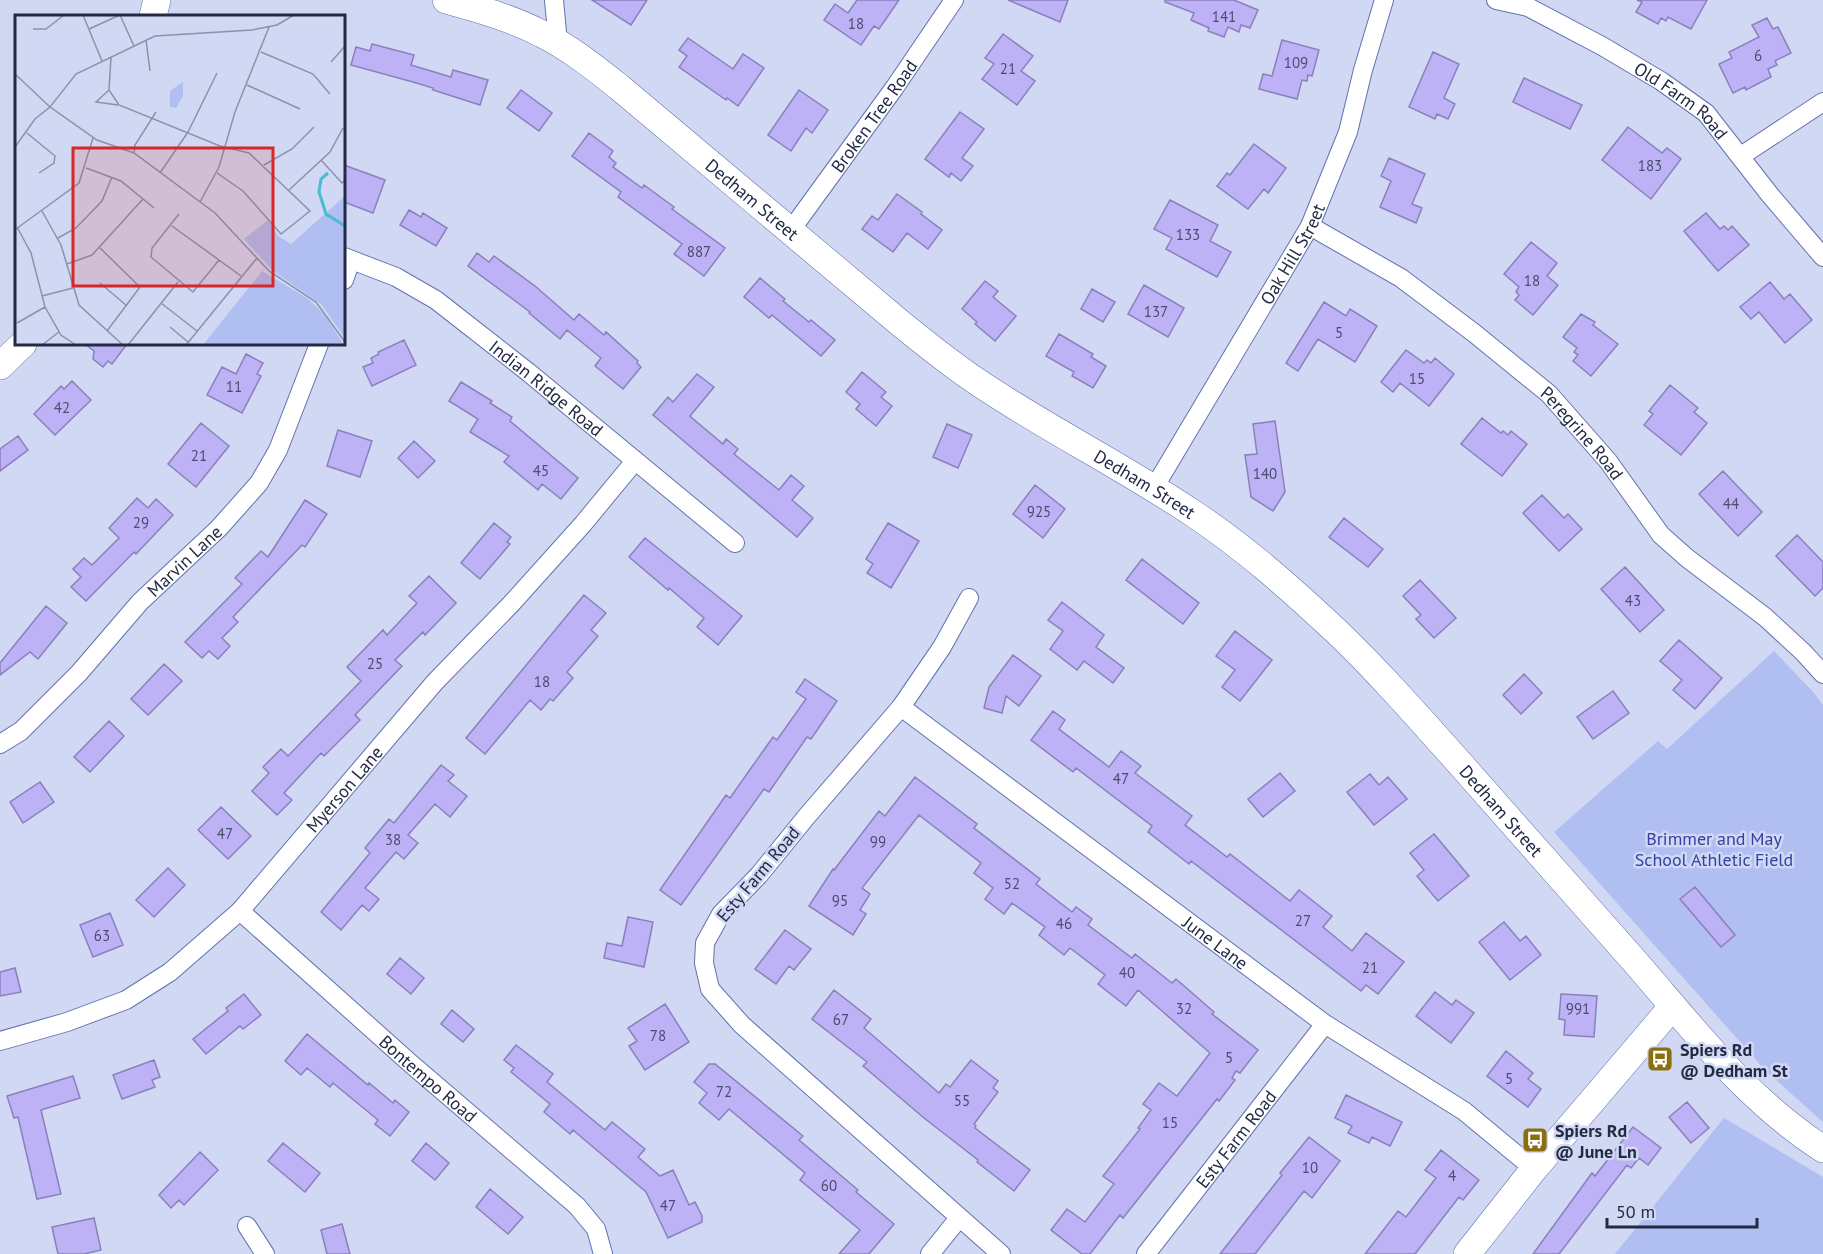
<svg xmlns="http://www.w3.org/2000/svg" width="1823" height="1254" font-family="'PT Sans',sans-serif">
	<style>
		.green { fill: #b0bef1 }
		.building { fill: #beb2f6; stroke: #8b7fbe; stroke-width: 1.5 }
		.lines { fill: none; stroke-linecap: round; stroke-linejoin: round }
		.street-casing { stroke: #6372ae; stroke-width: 20 }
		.secondary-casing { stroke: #6372ae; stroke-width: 28 }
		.street { stroke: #fff; stroke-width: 18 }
		.secondary { stroke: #fff; stroke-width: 27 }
		.labels { text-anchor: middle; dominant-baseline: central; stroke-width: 5; stroke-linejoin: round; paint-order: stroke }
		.number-label { font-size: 15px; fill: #4a4c70 }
		.street-label { font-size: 18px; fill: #232a44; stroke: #d0d8f3 }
		.park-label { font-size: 18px; fill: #3440a7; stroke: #d0d8f3 }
		.poi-label { font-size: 18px; font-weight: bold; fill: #232a44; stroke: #d0d8f3; text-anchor: start }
		.inset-river { fill: none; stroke: #47bcd2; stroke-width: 3 }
		.inset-road { fill: none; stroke: #8b92ad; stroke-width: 1.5 }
		.view { fill: #d62828; fill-opacity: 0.15; stroke: #d62828; stroke-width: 3 }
		.inset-edge { fill: none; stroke: #232a44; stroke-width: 3 }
	</style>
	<rect width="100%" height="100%" fill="#d0d8f3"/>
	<path class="green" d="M1774 651 1813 692 1823 705V1122L1765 1070 1554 832 1658 741 1667 749Z
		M1724 1118 1823 1177V1254H1615Z"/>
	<path class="building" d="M592 0H647L631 25Z
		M857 0H899L879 29 874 26 861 45 824 20 835 4 848 13Z
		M1008 0H1068L1060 22Z
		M1165 0H1234L1258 10 1250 28 1241 25 1239 32 1228 27 1224 37 1208 31 1209 28 1191 20 1194 13 1165 2Z
		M1637 0H1707L1691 29 1668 17 1666 21 1661 18 1658 24 1636 12 1642 2Z
		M1767 18 1773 29 1778 27 1791 53 1775 61 1777 65 1768 69 1771 77 1746 90 1745 87 1733 93 1719 64 1732 58 1729 52 1759 37 1752 25Z
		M1003 34 1033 56 1021 71 1035 81 1017 105 982 79 994 64 985 58Z
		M688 38 733 69 743 54 764 68 738 106 727 98 726 100 679 67 687 56 679 50Z
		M1282 40 1319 50 1312 76 1308 75 1307 81 1302 80 1297 99 1259 89 1263 74 1272 76Z
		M372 44 414 55 411 65 451 77 453 70 488 80 480 105 433 90V88L413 82 351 65 356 47 370 51Z
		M1433 52 1459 64 1444 98 1455 104 1448 119 1437 114 1435 119 1409 107Z
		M1524 78 1582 105 1570 129 1513 102Z
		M521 90 552 113 539 131 507 108Z
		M799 90 828 110 812 133 806 128 791 151 768 135Z
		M960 112 984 129 962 158 973 166 961 181 951 173 949 177 925 159Z
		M1628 127 1662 153 1667 148 1681 159 1651 199 1602 160Z
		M589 133 613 151 609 157 616 163 613 167 642 188 644 185 674 207 672 209 725 248 704 276 674 254 682 244 618 197 621 192 572 156Z
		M1254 144 1286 168 1268 193 1264 189 1248 209 1217 186 1227 173 1230 175Z
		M1389 158 1425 174 1412 204 1422 208 1416 223 1380 207 1391 181 1381 176Z
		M344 165 385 180 373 213 344 202Z
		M897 194 922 212 921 214 942 230 928 249 907 233 893 252 862 229 872 216 878 220Z
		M1170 200 1218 225 1210 241 1231 252 1217 277 1166 249 1172 238 1154 229Z
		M409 210 421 217 423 213 447 228 436 246 400 225Z
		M1706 213 1720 229 1724 226 1728 230 1732 226 1749 245 1718 271 1684 231Z
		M1531 242 1557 263 1547 276 1558 285 1533 315 1515 300 1519 295 1516 292 1519 287 1504 274Z
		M477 253 489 262 494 256 535 286 574 320 579 314 604 335 606 332 638 361 637 363 641 367 623 389 595 366 601 358 567 330 560 339 529 313 530 312 468 266Z
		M760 278 785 299 783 301 809 322 811 320 835 340 821 356 772 315 769 318 744 297Z
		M985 281 998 291 993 297 1016 316 995 341 975 324 977 322 962 309Z
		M1770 282 1784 299 1790 294 1812 320 1785 343 1759 312 1751 319 1740 307Z
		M1144 285 1184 308 1168 337 1128 314Z
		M1092 289 1115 302 1103 322 1081 309Z
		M1324 302 1346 316 1350 309 1377 326 1355 362 1318 339 1298 371 1286 363Z
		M1581 314 1595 322 1593 325 1618 344 1591 376 1573 361 1578 355 1574 352 1577 348 1563 337Z
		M1059 334 1093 354 1091 357 1106 366 1093 388 1072 376 1074 372 1046 356Z
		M404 340 416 365 372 386 363 367 373 363 371 358 379 354 378 352Z
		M85 344H127L112 364 108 361 103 367 93 359 94 351Z
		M1406 350 1424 363 1427 360 1431 363 1435 358 1454 374 1429 406 1400 383 1393 392 1381 382Z
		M246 354 263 363 257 374 261 376 242 413 207 395 222 367 236 374Z
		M862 372 886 392 881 397 892 406 876 426 856 409 860 404 846 392Z
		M697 374 714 387 690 416 692 418 723 444 726 439 738 449 734 454 779 490 791 475 804 486 792 500 813 518 797 537 653 415 668 397 673 402Z
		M72 381 91 400 55 435 34 414 61 386 64 389Z
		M461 382 492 401 490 403 512 417 510 421 578 478 561 499 542 484 538 490 504 462 509 456 470 432 478 419 449 401Z
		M1670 385 1698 408 1694 412 1707 423 1681 455 1644 425 1653 414 1649 411Z
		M1482 418 1501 433 1503 431 1508 435 1511 431 1527 444 1502 476 1461 444Z
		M1275 421 1285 492 1273 511 1251 497 1245 455 1257 454 1253 424Z
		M201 423 229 446 196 487 168 464Z
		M947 424 972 435 958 468 933 457Z
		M338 430 372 441 360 477 327 466Z
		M18 436 28 450 0 471V449Z
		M414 441 435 461 418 478 398 458Z
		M1723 471 1762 512 1738 536 1699 494Z
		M1035 485 1065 509 1043 538 1013 514Z
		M1542 495 1564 518 1568 514 1582 529 1559 551 1523 513Z
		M137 498 148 508 156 499 173 515 136 554 134 552 86 601 71 587 81 577 73 569 84 558 92 565 119 538 109 528Z
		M305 500 327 514 305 547 302 545 233 617 238 622 222 638 230 646 218 659 209 651 202 658 185 642 242 584 235 578 261 551 268 557Z
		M1344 518 1383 549 1368 567 1329 537Z
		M494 523 511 537 507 542 510 544 480 579 461 563Z
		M888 523 919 541 891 588 867 573 873 564 866 559Z
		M1797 535 1823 562V588L1815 596 1776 556Z
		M645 538 742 616 718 645 697 627 704 618 669 588 668 590 629 557Z
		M1142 559 1199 603 1183 624 1126 580Z
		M1625 567 1664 610 1640 632 1601 589Z
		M429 576 456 603 425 635 423 632 395 660 402 666 355 715 360 720 324 756 321 753 284 793 292 800 277 815 252 791 269 773 263 767 281 749 288 756 361 681 347 667 383 630 387 635 417 603 409 596Z
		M1420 580 1456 618 1434 638 1416 619 1421 615 1403 596Z
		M584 595 606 613 591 630 598 636 567 672 573 678 553 701 550 699 541 710 530 700 485 754 466 738Z
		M1062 602 1104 635 1096 647 1124 668 1113 683 1084 661 1077 670 1050 649 1063 631 1048 620Z
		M46 606 67 623 38 659 30 652 0 675V663Z
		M1235 631 1272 660 1240 701 1222 687 1235 670 1216 656Z
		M1679 640 1722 678 1695 709 1673 690 1682 680 1660 661Z
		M1013 655 1041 676 1019 706 1006 696 1002 713 984 708 989 687Z
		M164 664 182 681 148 715 131 699Z
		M1524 674 1542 693 1521 714 1503 695Z
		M805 679 837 701 811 739 807 737 769 792 764 789 681 905 660 890 726 795 730 798 773 737 777 740 806 699 796 692Z
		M1613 691 1629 713 1593 739 1577 717Z
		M1053 711 1065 720 1059 729 1109 767 1121 751 1141 766 1135 773 1192 816 1185 825 1227 857 1230 854 1290 901 1299 890 1332 916 1323 927 1352 951 1366 933 1404 962 1378 994 1366 985 1361 991 1191 861 1189 864 1148 832 1152 826 1076 768 1073 772 1031 740Z
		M109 721 124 736 90 772 74 757Z
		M441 765 454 775 448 781 467 796 450 817 435 804 408 835 418 843 404 859 396 852 365 888 379 899 369 911 362 905 341 930 321 912 370 853 365 848 389 819 394 823Z
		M1280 773 1295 791 1263 817 1248 799Z
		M1370 774 1379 785 1388 777 1407 799 1374 825 1347 792Z
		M915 777 977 824 974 828 1040 879 1036 884 1072 912 1076 907 1092 919 1088 925 1132 958 1135 954 1172 983 1176 979 1214 1012 1212 1014 1258 1050 1240 1073 1236 1071 1232 1078 1235 1080 1219 1101 1217 1099 1123 1218 1120 1215 1090 1254H1082L1051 1230 1067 1209 1085 1222 1114 1184 1103 1176 1140 1129 1138 1128 1151 1110 1143 1104 1159 1083 1177 1096 1210 1053 1138 990 1126 1006 1098 984 1105 975 1070 948 1064 955 1039 935 1045 927 1012 903 1004 914 985 899 993 888 974 873 981 863 919 815 862 888 870 894 860 910 866 914 853 935 809 906 833 869 834 870 879 811 885 816Z
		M40 782 54 802 23 823 10 802Z
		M221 807 251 836 228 859 198 830Z
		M1434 834 1469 876 1438 901 1417 876 1424 870 1410 853Z
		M168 868 185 885 154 917 136 900Z
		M1695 887 1735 935 1721 947 1680 899Z
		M110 913 123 945 93 957 80 925Z
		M628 917 653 922 644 967 604 958 607 943 622 946Z
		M1504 922 1520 941 1526 936 1541 955 1510 980 1479 942Z
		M785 930 811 949 794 970 789 966 776 984 755 969Z
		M400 958 424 978 411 994 387 974Z
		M15 968 21 992 0 996V972Z
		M834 990 871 1019 864 1028 939 1093 946 1084 950 1087 971 1060 998 1081 993 1088 998 1092 974 1124 976 1126 975 1128 1030 1170 1014 1191 977 1162 978 1160 924 1118 863 1066 867 1062 812 1019Z
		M1435 992 1452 1005 1456 1000 1474 1013 1451 1043 1416 1016Z
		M244 994 261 1015 243 1029 240 1026 206 1054 193 1039 228 1011 226 1008Z
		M1561 994 1597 996 1594 1037 1564 1035 1565 1020 1559 1019Z
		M665 1004 689 1042 645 1070 629 1046 637 1041 628 1028Z
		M452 1010 474 1029 463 1042 441 1024Z
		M307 1034 368 1085 369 1083 393 1103 395 1100 409 1112 390 1136 375 1124 378 1120 333 1083 330 1087 307 1068 301 1075 285 1061Z
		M516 1045 553 1074 547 1082 605 1130 612 1122 645 1149 638 1157 660 1176 673 1170 689 1205 695 1202 702 1216V1222L668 1238 646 1192 573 1130 570 1134 544 1112 550 1104 511 1072 514 1068 504 1060Z
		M1506 1051 1533 1073 1528 1079 1541 1089 1528 1107 1487 1076Z
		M154 1060 160 1077 152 1080 155 1087 122 1099 113 1075Z
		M709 1064H715L803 1136 799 1140 858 1190 856 1192 894 1224 869 1254H839L860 1230 800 1180 805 1173 729 1109 719 1120 699 1103 707 1093 694 1082Z
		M73 1076 80 1098 41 1110 61 1194 37 1199 18 1117 14 1118 7 1096Z
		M1346 1095 1402 1122 1390 1146 1372 1137 1369 1143 1348 1133 1352 1126 1335 1118Z
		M1687 1102 1709 1128 1691 1143 1669 1117Z
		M1633 1127 1661 1148 1648 1165 1639 1158 1631 1168 1627 1165 1559 1254H1533L1592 1173 1595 1176Z
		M1309 1137 1340 1161 1312 1198 1304 1191 1255 1254H1220L1282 1175 1280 1173Z
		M283 1143 320 1173 305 1192 268 1161Z
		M426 1143 449 1163 435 1180 412 1161Z
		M1441 1150 1479 1180 1463 1200 1459 1197 1415 1254H1365L1398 1211 1406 1217 1436 1178 1425 1170Z
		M200 1152 218 1170 184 1205 179 1200 171 1208 159 1195Z
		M490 1189 523 1217 508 1234 476 1207Z
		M94 1218 101 1250 84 1254H58L52 1227Z
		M342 1224 350 1254H327L321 1230Z"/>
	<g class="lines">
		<defs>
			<g id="street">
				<path d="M554 0 558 43"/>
				<path id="s1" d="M1496 0 1528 7 1602 46 1661 81 1706 113 1770 195 1823 257"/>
				<path d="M1741 156 1823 102"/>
				<path id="s2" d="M1310 226 1401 278 1474 333 1549 394 1608 461 1661 535 1687 558 1765 617 1803 652 1823 674"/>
				<path id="s3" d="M791 230 895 87 954 0"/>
				<path id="s4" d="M344 257 396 277 436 300 528 372 735 543"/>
				<path d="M344 280 351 260"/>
				<path id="s5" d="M1154 488 1310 226 1348 132 1363 70 1384 0"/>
				<path d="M969 598 942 647 901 707 807 816 759 875 721 914 705 943 704 963 710 989 742 1025 1001 1254"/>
				<path id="s6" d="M901 707 1325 1024 1464 1111 1534 1169"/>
				<path id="s7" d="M0 744 21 731 79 673 140 602 219 528 259 483 278 450 319 344"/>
				<path id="s8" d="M240 911 410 1063 577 1206 596 1229 603 1254"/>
				<path id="s9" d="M0 1041 67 1022 126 1000 170 972 240 911 435 682 511 604 583 524 635 461"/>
				<path d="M247 1226 265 1254"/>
				<path d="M930 1254 959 1218"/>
				<path id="s10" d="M1146 1254 1325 1024"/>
			</g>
			<g id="secondary">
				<path id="s11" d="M446 0C478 9 512 18 542 34 570 48 595 68 619 87L900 323C931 348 962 373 996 394 1061 436 1130 471 1194 514 1245 548 1290 588 1335 630 1380 673 1421 720 1463 767 1521 833 1579 898 1637 964 1696 1032 1746 1099 1823 1149"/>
				<path d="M153 16 157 0"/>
				<path d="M0 366 23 344"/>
				<path d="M1467 1254 1534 1169 1673 1006"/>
			</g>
		</defs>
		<use href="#street" class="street-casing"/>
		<use href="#secondary" class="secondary-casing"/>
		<use href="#street" class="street"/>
		<use href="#secondary" class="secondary"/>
	</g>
	<defs>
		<symbol id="bus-square" viewBox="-11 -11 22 22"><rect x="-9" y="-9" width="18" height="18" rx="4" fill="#896f10" stroke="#d0d8f3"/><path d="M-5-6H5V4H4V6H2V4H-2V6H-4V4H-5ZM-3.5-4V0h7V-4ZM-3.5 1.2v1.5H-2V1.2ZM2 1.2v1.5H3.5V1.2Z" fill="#fff"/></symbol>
	</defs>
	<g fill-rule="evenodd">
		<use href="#bus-square" x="1645" y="1044" width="30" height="30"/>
		<use href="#bus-square" x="1520" y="1125" width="30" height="30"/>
	</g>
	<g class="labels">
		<g class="number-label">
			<text x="1224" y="16">141</text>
			<text x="856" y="23">18</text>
			<text x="1758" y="55">6</text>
			<text x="1296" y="62">109</text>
			<text x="1008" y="68">21</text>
			<text x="1650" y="165">183</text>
			<text x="1188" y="234">133</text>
			<text x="699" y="251">887</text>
			<text x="1532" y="280">18</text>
			<text x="1156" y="311">137</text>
			<text x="1339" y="332">5</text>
			<text x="1417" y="378">15</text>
			<text x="234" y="386">11</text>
			<text x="62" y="407">42</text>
			<text x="199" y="455">21</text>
			<text x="541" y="470">45</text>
			<text x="1265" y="473">140</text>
			<text x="1731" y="503">44</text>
			<text x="1039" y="511">925</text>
			<text x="141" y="522">29</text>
			<text x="1633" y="600">43</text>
			<text x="375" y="663">25</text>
			<text x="542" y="681">18</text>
			<text x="1121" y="778">47</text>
			<text x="225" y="833">47</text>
			<text x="393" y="839">38</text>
			<text x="878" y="841">99</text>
			<text x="1012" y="883">52</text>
			<text x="840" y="900">95</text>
			<text x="1303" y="920">27</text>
			<text x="1064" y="923">46</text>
			<text x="102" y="935">63</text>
			<text x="1370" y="967">21</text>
			<text x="1127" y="972">40</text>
			<text x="1184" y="1008">32</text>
			<text x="1578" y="1008">991</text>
			<text x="841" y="1019">67</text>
			<text x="658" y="1035">78</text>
			<text x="1229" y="1057">5</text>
			<text x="1509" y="1078">5</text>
			<text x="724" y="1091">72</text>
			<text x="962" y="1100">55</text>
			<text x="1170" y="1122">15</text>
			<text x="1310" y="1167">10</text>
			<text x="1452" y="1175">4</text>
			<text x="829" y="1185">60</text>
			<text x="668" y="1205">47</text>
		</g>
		<g class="street-label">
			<text stroke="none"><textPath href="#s1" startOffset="213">Old Farm Road</textPath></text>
			<text stroke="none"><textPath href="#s3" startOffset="141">Broken Tree Road</textPath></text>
			<text stroke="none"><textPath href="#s11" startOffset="370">Dedham Street</textPath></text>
			<text stroke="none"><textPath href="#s5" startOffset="272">Oak Hill Street</textPath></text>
			<text stroke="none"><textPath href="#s4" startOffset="243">Indian Ridge Road</textPath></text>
			<text stroke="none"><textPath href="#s2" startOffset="344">Peregrine Road</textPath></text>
			<text stroke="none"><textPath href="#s11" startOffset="856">Dedham Street</textPath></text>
			<text stroke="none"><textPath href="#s7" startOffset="261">Marvin Lane</textPath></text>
			<text stroke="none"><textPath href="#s9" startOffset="438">Myerson Lane</textPath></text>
			<text stroke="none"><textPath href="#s11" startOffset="1342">Dedham Street</textPath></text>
			<text transform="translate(758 874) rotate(-50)">Esty Farm Road</text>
			<text stroke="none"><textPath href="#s6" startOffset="393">June Lane</textPath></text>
			<text stroke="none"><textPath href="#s8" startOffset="252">Bontempo Road</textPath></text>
			<text stroke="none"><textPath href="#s10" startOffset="146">Esty Farm Road</textPath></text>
		</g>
		<g class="park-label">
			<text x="1714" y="838">Brimmer and May<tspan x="1714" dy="21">School Athletic Field</tspan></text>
		</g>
		<g class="poi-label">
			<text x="1680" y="1049">Spiers Rd<tspan x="1680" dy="21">@ Dedham St</tspan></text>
			<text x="1555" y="1130">Spiers Rd<tspan x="1555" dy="21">@ June Ln</tspan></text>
		</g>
	</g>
	<g transform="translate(15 15)">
		<rect width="330" height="330" fill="#d0d8f3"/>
		<path d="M168 67V81L161 93 155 92V76ZM330 181V323L306 289 258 256 229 224 253 205 263 221 276 229ZM247 256 292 283 309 299 329 330H188Z" fill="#b0bef1"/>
		<path class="inset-river" d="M313 158 306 164 304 177 311 199 330 211"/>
		<path class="inset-road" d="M68 0 87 46M105 0 119 31M18 14H31L49 0M74 14 105 0M131 25 135 56M246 37 298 59 315 79M96 42 94 75 104 90 205 131 234 138 295 196 266 219 228 176 202 158M316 47 330 31M0 59 35 92 61 59 140 21 237 15 262 10 279 0M232 70 285 94M94 75 81 87 103 90M12 118 40 141 39 148 24 158M0 132 20 104 35 92 82 125 119 138 200 198 254 256 301 287 330 327M119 138 120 130 141 97M306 145 327 168 330 165M249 150 277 134 299 112M71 153 106 166 139 193M145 158 173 117 202 58M274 175 315 137 328 113M185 187 204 152 220 97 254 12M27 196 46 230 64 290 108 330M164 199 137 233 136 242 178 277 204 245M157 211 226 261M2 212 16 238 30 292 46 320 61 330M1 214 64 168 78 123M43 223 61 213 87 186 97 162M85 233 125 272 92 316M52 249 77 240 128 184M85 268 112 291M27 281 58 273M146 288 182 316M2 308 30 292M155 312 173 327M27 330 44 317M113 330 163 267M171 330 242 243"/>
		<path class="view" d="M58 133H258V271H58Z"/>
		<rect width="330" height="330" class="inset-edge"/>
	</g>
	<path d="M1607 1218v9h150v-9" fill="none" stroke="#232a44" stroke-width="3"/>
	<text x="1616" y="1218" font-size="18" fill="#232a44" stroke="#d0d8f3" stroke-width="4.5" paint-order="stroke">50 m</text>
</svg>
